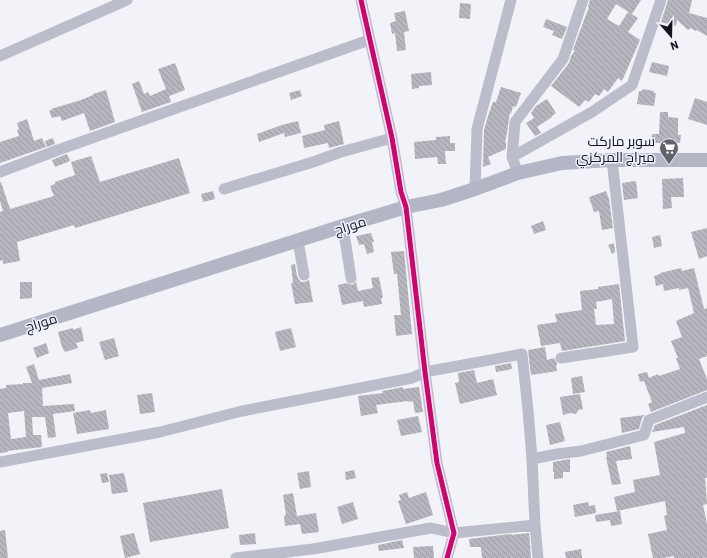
<svg xmlns="http://www.w3.org/2000/svg" width="707" height="558" font-family="Barlow,Cairo,sans-serif">
	<style>
		.building { fill: url(#building-back-hatch); fill-rule: evenodd }
		.lines { fill: none; stroke-linecap: round; stroke-linejoin: round }
		.minor { stroke: #bbbdca; stroke-width: 11 }
		.major { stroke: #b3b7c5; stroke-width: 14 }
		.cycleway-casing { stroke: #eef1fc; stroke-width: 8 }
		.cycleway { stroke: #d6006c; stroke-width: 5 }
		.labels { text-anchor: middle; dominant-baseline: central; stroke-width: 3; stroke-linejoin: round; paint-order: stroke }
		.poi-label { font-size: 14px; fill: #13141e; stroke: #eef1fc; text-anchor: end }
		.street-label { font-size: 14px; fill: #13141e; stroke: #eef1fc }
	</style>
	<defs>
		<pattern id="building-back-hatch" width="6" height="6" patternUnits="userSpaceOnUse"><rect width="6" height="6" fill="#b6b7be"/><path d="M-1 5l2 2M0 0l6 6M5-1l2 2" fill="none" stroke="#9c9ca3"/></pattern>
	</defs>
	<rect width="100%" height="100%" fill="#f2f3f8"/>
	<path class="building" d="M590 0H641L632 14 616 4 607 19 619 26 628 12 638 18 628 32 640 40 622 81 618 78 608 92 604 89 599 96 595 94 589 102 585 100 579 107 551 86 569 63 571 56 575 51 573 50 584 20 589 7H588Z
		M668 0H692L689 13 707 18V36L697 30 695 31 691 28 688 30 677 20 676 26 661 22Z
		M460 3 471 4 470 19 459 18Z
		M405 11 409 31 404 32 406 50 397 51 395 33 392 34 390 23 396 21 394 13Z
		M546 19 567 27 562 39 552 35 554 31 543 27Z
		M652 62 669 66 667 76 649 72Z
		M175 63 185 90 169 96 171 102 142 112 132 84 139 81 144 94 148 92 150 96 166 89 158 69Z
		M431 72 432 85 419 86V88L412 89 411 74Z
		M501 87 521 93 516 107 513 106 511 114 510 112 506 139 505 140 506 143V149L488 157 491 164 483 167 484 130 488 116 493 102H496Z
		M643 89 654 91V93H656L654 106 637 104 639 91H642Z
		M106 90 115 122 90 131 84 113 62 121 60 116 52 118 49 111 52 110 51 109 81 100 93 95V94Z
		M300 90 302 96 291 100 289 93Z
		M695 98 707 102V125L688 119Z
		M547 99 556 113 552 116V117L537 127 541 133 535 136 526 123 534 118 531 113 536 106Z
		M660 112H668V117L678 118V135H681L680 143H651L652 134H659Z
		M27 119 34 141 42 138 46 147 0 163V142L19 136 17 130 19 129 17 123Z
		M298 121 301 133 285 137 284 133 259 142 257 134 282 125Z
		M339 121 344 144 329 148 328 143 304 148 302 136 325 130 324 125Z
		M450 136V143H455V151H445L446 164H438L437 157 415 159 414 142 436 140V137Z
		M53 138 55 144 47 147 45 141Z
		M67 154 70 161 55 167 52 160Z
		M91 156 100 182 179 158 190 193 75 228 74 225 17 242 20 261 3 264V260L0 261V212L3 211 0 201V182H1L10 209 54 196 50 186 55 184V182L75 175 71 162Z
		M683 178 684 197H671L672 208 663 209 662 179Z
		M636 181 638 198 624 200 622 183Z
		M213 191 215 199 203 202 201 194Z
		M606 191 609 199 613 228 602 230 599 211 594 212 589 197Z
		M543 221 546 230 534 234 531 226Z
		M707 228V256L699 259 691 232Z
		M371 233 374 242H372L374 252 367 254 364 244 359 245 356 236Z
		M660 235 662 246 654 248 652 237Z
		M614 243 615 252 612 254 608 245Z
		M404 251 412 334 396 336 394 315H401L397 274H394L391 252Z
		M295 264 297 276 299 280 301 282H305L309 280 313 302 295 304 291 283H293L291 265Z
		M681 268 682 271 694 268 704 309 707 308V356L699 359 707 379V390L651 412 648 404 652 402 644 381 640 382 638 374 647 372 649 378 658 374 659 376 680 369 676 358H678L671 341 682 337 676 321 694 313 688 288 679 290V288L664 291 663 284 656 286 654 276 660 274V273Z
		M379 277 383 298H381L382 304 364 307 363 301 342 305 338 285 347 283 352 285 356 282 358 291 373 288 371 278Z
		M20 282H32V298L20 299Z
		M619 284 625 341 562 351 560 343 541 346 537 325 557 322 555 314 582 310 580 291 598 289V287ZM612 299 614 324 596 325 594 309H597L596 302Z
		M81 327 84 341 76 343 78 348 65 352 62 347 58 332 73 328V330Z
		M291 328 296 347 280 351 275 332Z
		M114 338 119 356 105 360 99 342Z
		M46 343 49 353 37 358 33 348Z
		M545 347 547 360 554 358 557 363V365L556 366 557 371 531 375 528 350Z
		M511 363 512 369 496 372 495 366Z
		M34 364 39 380 70 374 72 383 42 388 43 406 74 404 75 411 53 414 56 437 48 438 45 417H32L33 435H41L42 447 7 451 8 452 0 453V389L6 388V385L23 384V383H32L26 367ZM24 411 26 437 11 439 8 413Z
		M474 370 477 383 493 379 497 395 460 404 455 383 459 382 458 373Z
		M582 376 585 392 573 394 571 378Z
		M403 387V389L419 387 423 412 415 413 413 401 408 402V401L376 405 378 413 361 416 358 396 383 393 382 391Z
		M152 393 155 412 140 414 137 395Z
		M580 394 583 409 578 410V411L576 414 570 413 563 415 560 397Z
		M707 405V478H705L707 504 703 505 707 524V558H674V556L663 558H653L648 534 667 530 664 516 667 515 665 501 617 511 614 497 635 492 633 480 660 475 654 442 685 433 684 427 652 432 655 425Z
		M90 410 91 413 106 410 109 429 77 434 73 413Z
		M645 415 642 418 639 429 622 433 620 418Z
		M418 416 422 432 401 436 397 420Z
		M560 422 565 441 550 445 546 425Z
		M630 446 632 459 616 461 621 484 612 485 606 457H607L606 452Z
		M570 459V472H563V478L554 479V472H553V462Z
		M354 470 356 478 346 480 345 472Z
		M309 471 311 487 300 489 297 473Z
		M107 473 109 482 102 483 100 474Z
		M124 473 128 492 112 494 109 475Z
		M222 489 229 528 150 542 143 503Z
		M407 492 409 498 426 492 433 515 406 524 398 501 401 500 399 495Z
		M293 493 297 516 316 513 319 532 302 534 300 524 285 526 284 516 286 515 283 495Z
		M353 502 358 519 342 524 337 507Z
		M588 502 589 506 595 505 596 513 575 517 573 505Z
		M620 511 622 524 611 526 610 520 596 522 595 515Z
		M5 530 8 558H0V531Z
		M134 533 140 554 125 558 120 536Z
		M255 533 256 544 240 545 239 535Z
		M529 533 531 558H482L481 547H470L469 539 511 534V535Z
		M402 540 404 548 379 551 378 545Z
		M433 546 434 558H414L413 547Z
		M581 549 582 558H566L565 552Z"/>
	<g class="lines">
		<path class="minor" d="M361 0 392 138 401 192 406 207 425 372 437 463 454 533 447 558
			M0 56 127 0
			M512 157 592 112 632 85 661 0
			M0 172 58 150 369 40
			M518 173 512 157 515 122 563 59 583 0
			M224 189 313 162 341 152 392 138
			M475 189 477 129 511 0
			M343 226 351 278
			M298 241 304 275
			M561 358 633 347 612 160
			M532 459 535 525 538 558
			M0 462 160 432 242 411 412 378 425 372 522 354 528 410 532 459 557 454 581 451 644 435 649 420 707 397
			M236 558 313 549 431 528 454 533 535 525"/>
		<path class="major" d="M0 335 343 226 406 207 441 200 475 189 518 173 562 163 612 160H707"/>
		<defs>
			<path id="cycleway" d="M361 0 392 138 401 192 406 207 425 372 437 463 454 533 447 558"/>
		</defs>
		<use href="#cycleway" class="cycleway-casing"/>
		<use href="#cycleway" class="cycleway"/>
	</g>
	<defs>
		<symbol id="supermarket-pin" viewBox="-11 -11 22 30"><path d="M0 17L-7.5 6A9.5 9.5 0 1 1 7.5 6Z" fill="#61626a" stroke="#eef1fc"/><path d="M-6-5.5h2.5l.6 2H6L4.5 2H-2.5L-4.4-4H-6ZM-1.5 3.2a1.3 1.3 0 1 0 .1 0ZM3 3.2a1.3 1.3 0 1 0 .1 0Z" fill="#fff"/></symbol>
	</defs>
	<g fill-rule="evenodd">
		<use href="#supermarket-pin" x="658" y="137" width="22" height="30"/>
	</g>
	<g class="labels">
		<g class="poi-label">
			<text x="655" y="140">سوبر ماركت<tspan x="655" dy="16">ميراج المركزي</tspan></text>
		</g>
		<g class="street-label">
			<text transform="translate(350 225) rotate(-17)">موراج</text>
			<text transform="translate(41 322) rotate(-17)">موراج</text>
		</g>
	</g>
	<g transform="translate(671 36) rotate(160)" stroke="#eef1fc" stroke-width="3" paint-order="stroke">
	<path d="M0-3L7 15L0 10L-7 15Z" fill="#13141e"/>
	<text y="-6" font-size="11" font-weight="bold" text-anchor="middle" fill="#13141e">N</text>
	</g>
</svg>
